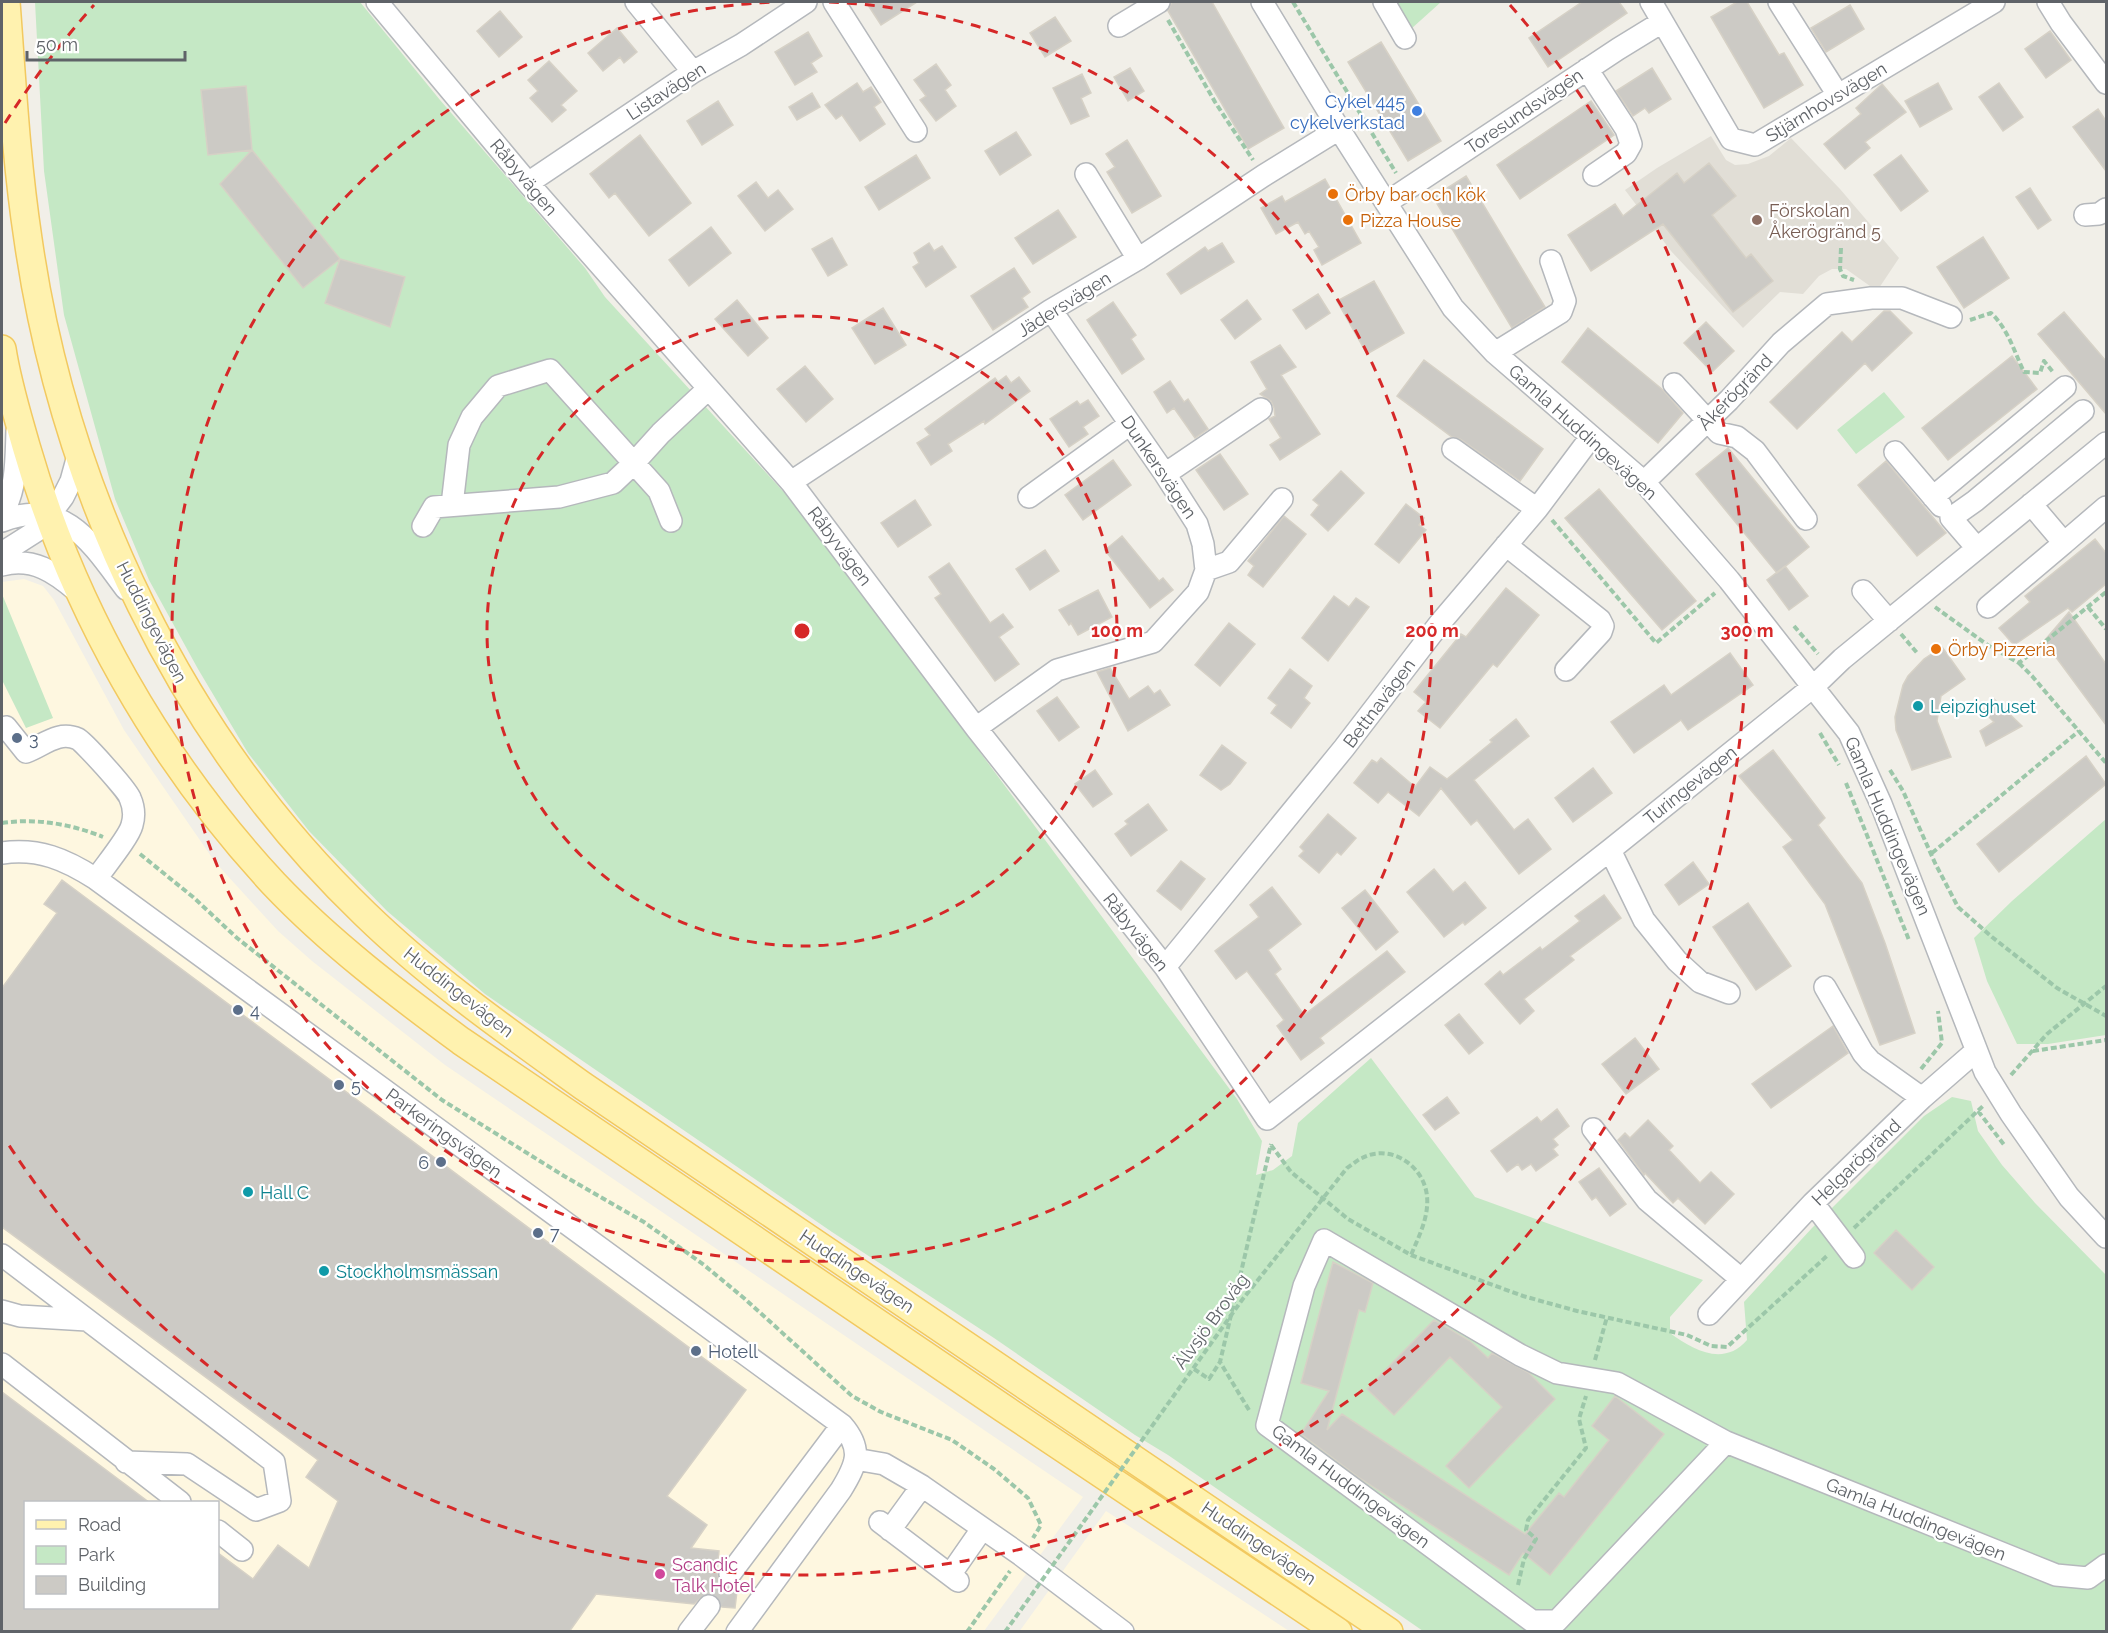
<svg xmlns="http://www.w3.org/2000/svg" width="2108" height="1633" font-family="Raleway,sans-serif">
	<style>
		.commercial { fill: #fef7e0; fill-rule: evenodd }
		.education { fill: #e1ded6 }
		.green { fill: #c5e8c5 }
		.building { fill: #cccac5; stroke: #d6d1c6; stroke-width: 1.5 }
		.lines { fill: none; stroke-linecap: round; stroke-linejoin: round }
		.minor-tunnel { stroke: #ccccc8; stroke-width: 21; stroke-dasharray: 21 10; stroke-linecap: butt }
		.minor-casing { stroke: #b5b8bc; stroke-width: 24 }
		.major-casing { stroke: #f2c960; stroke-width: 30 }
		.path { stroke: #9cc7a9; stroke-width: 4; stroke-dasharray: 6 3; stroke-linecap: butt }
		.minor { stroke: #fff; stroke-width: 21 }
		.major { stroke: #fff2af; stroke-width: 27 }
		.path-bridge { stroke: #9cc7a9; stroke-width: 4; stroke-dasharray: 6 3; stroke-linecap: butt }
		.ring { fill: none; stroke: #d62828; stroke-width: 3; stroke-dasharray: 10 8 }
		.shop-dot { fill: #3f7fe0; stroke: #fff; stroke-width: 2 }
		.food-dot { fill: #e8710a; stroke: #fff; stroke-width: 2 }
		.education-dot { fill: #8d6e63; stroke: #fff; stroke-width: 2 }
		.culture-dot { fill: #0f9aa8; stroke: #fff; stroke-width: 2 }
		.service-dot { fill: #5c6f8a; stroke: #fff; stroke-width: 2 }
		.hotel-dot { fill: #d1479c; stroke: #fff; stroke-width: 2 }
		.labels { text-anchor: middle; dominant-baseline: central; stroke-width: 4.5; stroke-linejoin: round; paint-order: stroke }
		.street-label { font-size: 18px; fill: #5f6368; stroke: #fff }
		.shop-label { font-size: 18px; fill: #366cbe; stroke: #fff; text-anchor: end }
		.food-label { font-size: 18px; fill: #c56008; stroke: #fff; text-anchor: start }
		.education-label { font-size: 18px; fill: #785e54; stroke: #fff; text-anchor: start }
		.culture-label { font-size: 18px; fill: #0d838f; stroke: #fff; text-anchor: start }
		.service-label { font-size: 18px; fill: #4e5e75; stroke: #fff; text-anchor: start }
		.hotel-label { font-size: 18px; fill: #b23c85; stroke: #fff; text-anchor: start }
		.centre { fill: #d62828; stroke: #fff; stroke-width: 3 }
		.ring-label { font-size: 18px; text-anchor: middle; font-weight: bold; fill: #d62828; stroke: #fff; stroke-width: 4.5; stroke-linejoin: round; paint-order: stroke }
	</style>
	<rect width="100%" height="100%" fill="#f1efe8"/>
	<path class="commercial" d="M24 579 43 586 54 600 124 730 215 862 278 931 312 961 445 1065 1083 1497 984 1631H2V582ZM26 1502H218V1608H26Z
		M1106 1511 1289 1631 1019 1632Z"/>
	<path class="education" d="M1711 136 1726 160 1735 165 1748 164 1769 156 1791 138 1840 189 1899 258 1877 291 1846 269H1832L1819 276 1803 294 1780 292 1743 328 1671 251 1625 190 1657 168Z"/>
	<path class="green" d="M35 2H360L440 100 585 268 605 297 802 512 1237 1099 1262 1141 1256 1175 1273 1170 1292 1156 1298 1123 1371 1058 1475 1197 1703 1280 1670 1317V1333C1693 1350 1724 1367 1747 1340L1744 1302 1812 1228 1924 1116 1952 1097 1971 1101 1978 1131 2002 1165 2035 1203 2106 1275V1631H1423L1168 1455 1135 1435 994 1338 832 1232 485 994 387 911 309 831 248 753 198 669 149 580 115 499 64 315 44 171Z
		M1396 2H1441L1411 29Z
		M1884 392 1905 417 1856 454 1837 430Z
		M2 594 53 718 26 728 2 680Z
		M2106 819V1035L2048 1044H2017L1987 981 1974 938 2012 901Z"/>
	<path class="building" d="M866 2H917L881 25Z
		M1172 2H1212L1284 128 1248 149 1168 11Z
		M1582 2H1619L1627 13 1548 67 1529 38Z
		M1737 2H1747L1779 55 1784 53 1803 85 1764 108 1711 17Z
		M1850 5 1864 29 1826 52 1811 28Z
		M500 11 522 37 499 57 477 31Z
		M1055 17 1071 41 1045 57 1030 33Z
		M617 28 637 52 624 63 620 57 603 71 588 53Z
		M2050 31 2071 60 2046 78 2025 49Z
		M808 32 822 56 811 63 817 72 795 85 775 52Z
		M1381 42 1441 141 1408 161 1348 62Z
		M549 61 577 91 561 105 566 110 552 122 530 98 538 91 528 80Z
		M936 64 951 85 945 90 956 106 936 121 920 100 926 96 914 80Z
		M1130 68 1144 91 1128 101 1114 77Z
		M1652 68 1671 99 1649 113 1645 108 1633 116 1616 91Z
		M1082 74 1091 93 1081 98 1089 116 1071 124 1053 88Z
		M857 83 863 92 871 87 881 102 874 107 885 124 860 141 842 115 836 119 825 105Z
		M1938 83 1952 109 1920 127 1905 101Z
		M1999 83 2023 117 2003 131 1979 97Z
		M1882 84 1906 112 1865 142 1870 148 1845 169 1824 144 1861 114 1856 108Z
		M246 86 252 150 208 155 201 90Z
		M812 93 820 107 797 120 789 107Z
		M718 101 733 125 702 145 687 121Z
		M1591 101 1614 135 1520 199 1497 165Z
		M2098 109 2106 121V171L2073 127Z
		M1016 132 1031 155 1000 175 985 151Z
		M640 135 691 203 649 236 615 193 609 198 590 174Z
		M1127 140 1161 196 1132 213 1107 172 1115 167 1106 154Z
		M252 150 340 259 303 288 220 184Z
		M916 155 930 178 879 210 865 187Z
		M1901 155 1928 191 1901 211 1874 175Z
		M1709 163 1736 196 1712 215 1746 258 1751 254 1773 281 1733 312 1663 224 1591 271 1568 235 1615 204 1623 216 1677 173 1684 183Z
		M1466 176 1545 307 1512 328 1433 197Z
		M1325 179 1361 243 1322 265 1314 250 1319 247 1309 231 1305 234 1298 222 1276 234 1261 208 1282 196 1285 202Z
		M756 182 768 198 778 190 793 209 765 231 738 196Z
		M2030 188 2051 220 2038 229 2016 197Z
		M1058 210 1076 237 1033 264 1015 238Z
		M711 227 731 253 689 286 669 260Z
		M1983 237 2009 278 1964 308 1937 267Z
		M832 238 847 265 828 276 812 249Z
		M929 243 934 251 942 246 956 267 926 287 913 267 919 263 914 253Z
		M1222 243 1234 262 1181 294 1167 274 1205 247 1208 251Z
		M340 259 405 277 390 327 325 303Z
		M1014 268 1030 292 1022 298 1028 307 993 330 971 296Z
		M1374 281 1404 333 1367 354 1337 301Z
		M1318 294 1330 313 1306 329 1293 310Z
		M737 300 768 338 748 356 715 319Z
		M1247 300 1261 319 1235 339 1221 320Z
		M1113 302 1136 335 1131 339 1144 359 1122 374 1087 320Z
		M883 308 906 345 875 364 852 328Z
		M1884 311H1890L1912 333 1872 371 1865 363 1797 429 1770 402 1842 332 1852 342Z
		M2064 312 2106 361V414L2038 334Z
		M1706 322 1734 351 1712 372 1684 343Z
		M1588 328 1663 390 1683 413 1658 443 1562 362Z
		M1280 345 1296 367 1281 375 1320 434 1280 460 1270 445 1281 438 1269 419 1275 416 1274 408 1271 401 1260 394 1267 389 1251 362Z
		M2012 356 2037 389 1948 460 1922 428Z
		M1424 360 1543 449 1520 481 1460 439 1452 437 1397 396Z
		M805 366 833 399 806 422 777 389Z
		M1006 376 1011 383 1019 377 1030 391 985 424 984 421 948 444 952 451 931 465 917 443 930 435 925 429 995 378 998 382Z
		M1170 381 1184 402 1188 399 1208 429 1195 438 1174 408 1167 413 1154 392Z
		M1088 400 1099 416 1083 427 1088 434 1069 447 1050 419 1077 401 1080 405Z
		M1728 448 1809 547 1777 573 1696 474Z
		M1220 454 1248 494 1224 510 1196 470Z
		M1113 460 1131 485 1083 520 1065 495Z
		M1886 461 1946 533 1917 556 1858 485Z
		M1341 471 1364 493 1328 531 1311 515 1319 505 1313 500Z
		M1599 489 1696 601 1662 630 1565 518Z
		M915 500 931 525 898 547 881 523Z
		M1406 504 1424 518 1419 525 1426 530 1399 563 1375 544Z
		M1284 516 1306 534 1263 587 1248 575 1254 566 1248 561Z
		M1122 536 1159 581 1163 578 1173 590 1150 608 1105 550Z
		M2095 539 2106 553V584L2072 612 2068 608 2014 645 1999 628 2030 602 2025 596Z
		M1045 550 1059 571 1030 590 1016 569Z
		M949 563 990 623 1003 614 1013 627 999 637 1019 664 995 681 935 598 941 594 929 577Z
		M1785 566 1808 596 1789 610 1767 580Z
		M1506 588 1539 615 1497 667 1493 664 1440 728 1418 711 1426 702 1414 692 1461 634 1466 637Z
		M1098 590 1112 617 1078 635 1071 623 1069 625 1059 610Z
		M1334 596 1349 607 1356 598 1369 607 1328 661 1302 638Z
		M2069 612 2106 664V725L2044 641Z
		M1229 623 1255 644 1220 686 1195 665Z
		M1942 647 1965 679 1941 696 1937 721 1951 757 1912 770 1896 730 1895 717 1903 685 1908 676 1924 659Z
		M1730 653 1753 685 1688 730 1681 720 1634 753 1611 722 1664 685 1671 695Z
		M1110 668 1129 699 1148 686 1154 694 1160 690 1170 705 1128 731 1097 672Z
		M1290 669 1312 686 1304 698 1310 703 1291 728 1271 713 1277 705 1268 698Z
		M1057 697 1079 727 1059 741 1037 711Z
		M1994 699 2022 726 1986 746 1980 731 1994 722 1983 711Z
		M1516 719 1529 736 1474 780 1514 830 1528 819 1551 849 1519 874 1477 820 1471 825 1441 788 1419 816 1388 792 1378 803 1354 783 1372 760 1377 763 1381 758 1415 787 1430 767 1447 779 1492 742 1490 740Z
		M1222 745 1246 763 1230 784 1221 790 1200 775Z
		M1773 750 1825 818 1818 825 1862 883 1885 943 1915 1033 1880 1045 1825 904 1783 847 1793 840 1739 776Z
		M2086 756 2106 784 1999 872 1977 844Z
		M1593 768 1612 793 1573 822 1555 798Z
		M1095 770 1112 794 1093 807 1075 784Z
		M1148 804 1167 830 1131 856 1115 834 1128 824 1125 821Z
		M1328 814 1356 838 1341 855 1337 852 1319 873 1299 856 1304 851 1300 847Z
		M1181 861 1205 879 1181 910 1157 891Z
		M1693 862 1709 884 1679 905 1665 885Z
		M1434 869 1453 892 1465 882 1486 908 1465 925 1463 922 1444 937 1407 892Z
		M62 880 746 1390 667 1496 707 1525 691 1548 719 1551 717 1573 719 1580 728 1587 738 1583 735 1608 722 1607 717 1596 710 1593 704 1595 694 1604 596 1594 569 1632H2V1392L150 1503H26V1608H218V1553L253 1579 278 1545 309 1568 338 1501 306 1477 318 1460 2 1227V988L57 913 44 904Z
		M1272 887 1301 924 1268 950 1281 969 1275 974 1304 1015 1387 951 1405 972 1320 1038 1324 1043 1301 1060 1277 1026 1284 1020 1247 971 1236 979 1215 951 1259 917 1250 905Z
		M1365 890 1398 932 1376 950 1342 908Z
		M1604 895 1621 918 1570 956 1574 960 1524 999 1534 1011 1520 1024 1485 984 1500 971 1503 975 1540 947 1542 950 1580 921 1575 916Z
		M1748 903 1791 966 1756 990 1713 927Z
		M1459 1014 1483 1043 1469 1054 1445 1025Z
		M1833 1026 1848 1053 1771 1108 1752 1084Z
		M1635 1038 1659 1069 1626 1094 1602 1064Z
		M1447 1097 1459 1113 1435 1130 1423 1115Z
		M1557 1109 1569 1126 1553 1139 1558 1145 1553 1149 1558 1155 1536 1171 1531 1164 1522 1170 1518 1164 1507 1172 1491 1151 1537 1117 1541 1122Z
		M1648 1120 1673 1146 1669 1150 1700 1183 1711 1172 1734 1194 1705 1224 1678 1198 1673 1203 1645 1173 1644 1175 1618 1140 1625 1133 1630 1138Z
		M1599 1168 1626 1204 1610 1216 1596 1197 1592 1200 1579 1182Z
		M1896 1230 1934 1267 1912 1290 1874 1253Z
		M1333 1262 1373 1283 1365 1312 1359 1310 1327 1430 1342 1414 1525 1534 1559 1493 1564 1497 1609 1440 1592 1426 1615 1396 1664 1434 1550 1575 1523 1553 1509 1575 1361 1479 1301 1434 1329 1391 1301 1383Z
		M1434 1320 1470 1341 1488 1358 1492 1353 1529 1373 1555 1399 1469 1488 1446 1466 1502 1407 1450 1357 1394 1415 1367 1389Z"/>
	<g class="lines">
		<path class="minor-tunnel" d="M709 1606 730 1574"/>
		<defs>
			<path id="minor" d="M377 2 528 183 791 482 976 728 1165 967 1267 1119 1610 850 1814 686 1842 659 2106 443
				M636 2 693 72
				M834 2 916 131
				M1262 2 1339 129 1453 308 1495 353 1644 482 1729 580 1849 733 1881 804 1985 1072 2011 1114 2069 1197 2106 1237
				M1384 2 1405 38
				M1651 2 1731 139 1755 145 1994 2
				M1779 2 1838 95
				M2048 2 2061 23 2106 83
				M1119 26 1159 2
				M1587 69 1626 129 1631 144 1626 153 1594 175
				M1086 174 1138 259
				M528 183 693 72 741 45 806 2
				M1386 203 1618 49 1662 22
				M2085 215 2099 214 2106 209
				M1495 353 1561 312 1565 301 1551 261
				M1674 384 1719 433 1737 437 1755 451 1806 519
				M1453 449 1537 509
				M1895 452 1941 506
				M1165 474 1261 409
				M791 482 1051 310 1138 259 1263 176 1339 129
				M1644 482 1729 400 1781 343 1827 304 1871 298H1902L1951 317
				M1029 497 1130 424
				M1933 497 2065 387
				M452 505 459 445 472 417 498 386 550 370 659 491 671 521
				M2 514C17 489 16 459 17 431
				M2 521C64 496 93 545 126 589
				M423 526 434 507 559 497 613 483 633 464 661 433 708 389
				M2064 543 2106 507
				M1506 545 1600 620 1603 626 1601 632 1566 670
				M1976 547 1951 518 1975 501 2083 411
				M2 553 38 530 63 497 71 481 79 452
				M2 565C33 557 55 572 78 592
				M1206 570 1229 562 1282 499
				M1863 591 1889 621
				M1988 607 2064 543 2031 504
				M976 728 1057 670 1153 642 1198 592 1206 570 1203 544 1197 524 1165 474 1051 310
				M2 730 6 727 26 752C43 746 58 730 78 739 83 741 128 791 130 798 134 807 135 815 132 825 129 837 105 866 96 879
				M1610 850 1644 920 1677 961 1700 982 1729 993
				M2 853C39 848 65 859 96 879L842 1425C863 1449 857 1464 841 1490L737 1632
				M1165 967 1344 748 1440 623 1537 509 1591 437
				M1825 987 1863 1053 1870 1061 1922 1098
				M1593 1129 1647 1200 1741 1279
				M1813 1203 1854 1257
				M2 1255 274 1462 280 1501 256 1510 187 1464 126 1462
				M2 1311 20 1316 87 1320
				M1709 1314 1813 1203 1922 1098 1976 1051
				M2 1364 180 1502
				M1726 1442 1617 1383 1557 1373 1520 1355 1324 1240 1304 1286 1267 1425 1532 1621H1557L1726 1442 2056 1575 2088 1578 2106 1565
				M855 1459 884 1464 922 1486 1021 1555 1123 1632
				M880 1522 958 1581
				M890 1530 922 1486
				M218 1531 242 1550
				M730 1574 842 1425
				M950 1575 982 1529
				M689 1632 709 1606"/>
			<path id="major" d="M6 2C12 81 16 160 28 239 64 491 181 738 365 914 432 979 508 1032 583 1086L1389 1632
				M2 349C7 382 17 414 26 446 73 609 159 760 274 884 330 943 396 993 461 1041L1003 1408 1338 1632"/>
		</defs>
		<use href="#minor" class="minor-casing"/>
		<use href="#major" class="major-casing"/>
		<path class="path" d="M1293 2 1396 173
			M1168 20 1215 102 1253 160
			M1841 248 1840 269 1843 276 1854 280
			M1970 320 1991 313C2008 329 2014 351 2024 372L2040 373 2044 361 2053 372
			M1552 520 1656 643 1715 593
			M1935 607 1989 646 2019 663 2106 592
			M2088 607 2106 629
			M1794 626 1818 654
			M1901 634 1918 654
			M2019 663 2032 676 2106 763
			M1820 733 1839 765
			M1890 770 1903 791 1935 863 1958 907 1992 937 2057 988 2106 1016
			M1846 783 1909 940
			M2 823C36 818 71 824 103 837
			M1932 853 2079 731
			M140 854 193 897 237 938 442 1100 564 1176 644 1222 704 1265 745 1299 852 1396 881 1412 952 1440 994 1469 1028 1498 1041 1525 1033 1538
			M2033 1051 2106 1040
			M1921 1069 1942 1043 1938 1011
			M2011 1075 2047 1034 2106 986
			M1978 1111 2005 1146
			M1271 1145 1291 1172 1348 1219 1411 1255 1523 1296 1577 1311 1687 1335 1711 1346 1727 1347 1828 1255
			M1854 1228 1984 1105
			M1595 1360 1607 1317
			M1194 1369 1209 1379 1220 1362
			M1249 1410 1220 1362 1271 1144
			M1518 1585 1524 1559 1536 1539 1526 1530 1528 1520 1586 1448 1579 1419 1586 1396
			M967 1632 1010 1571"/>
		<use href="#minor" class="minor"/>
		<use href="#major" class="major"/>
		<path class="path-bridge" d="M1005 1632 1242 1300 1347 1168C1352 1165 1357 1160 1362 1158 1391 1143 1424 1166 1427 1196 1429 1217 1419 1236 1411 1255"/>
	</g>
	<g class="ring">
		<circle cx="802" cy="631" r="315"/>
		<path d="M829 2A630 630 0 1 1 775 2"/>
		<path d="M5 123A945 945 0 0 1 94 5M1510 5A945 945 0 1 1 5 1139"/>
	</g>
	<circle class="shop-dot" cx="1417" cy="111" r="6"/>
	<g class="food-dot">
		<circle cx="1333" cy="194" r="6"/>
		<circle cx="1348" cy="220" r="6"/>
		<circle cx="1936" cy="649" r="6"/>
	</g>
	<circle class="education-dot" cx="1757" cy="220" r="6"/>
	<g class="culture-dot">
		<circle cx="1918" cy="706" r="6"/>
		<circle cx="248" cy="1192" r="6"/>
		<circle cx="324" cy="1271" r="6"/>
	</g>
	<g class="service-dot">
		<circle cx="17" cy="738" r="6"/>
		<circle cx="238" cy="1010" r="6"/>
		<circle cx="339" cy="1085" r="6"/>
		<circle cx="441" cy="1162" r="6"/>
		<circle cx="538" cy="1233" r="6"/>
		<circle cx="696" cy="1351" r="6"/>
	</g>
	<circle class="hotel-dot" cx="660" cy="1574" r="6"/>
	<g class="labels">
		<g class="street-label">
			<text transform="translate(666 91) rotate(-33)">Listavägen</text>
			<text transform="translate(1826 102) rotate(-31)">Stjärnhovsvägen</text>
			<text transform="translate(1524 111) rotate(-34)">Toresundsvägen</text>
			<text transform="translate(524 177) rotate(50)">Råbyvägen</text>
			<text transform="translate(1064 304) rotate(-32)">Jädersvägen</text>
			<text transform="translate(1735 392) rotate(-46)">Åkerögränd</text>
			<text transform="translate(1583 432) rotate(42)">Gamla Huddingevägen</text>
			<text transform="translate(1159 467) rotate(56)">Dunkersvägen</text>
			<text transform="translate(840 546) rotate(53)">Råbyvägen</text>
			<text transform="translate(152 622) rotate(63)">Huddingevägen</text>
			<text transform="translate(1379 703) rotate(-53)">Bettnavägen</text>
			<text transform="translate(1690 785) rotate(-39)">Turingevägen</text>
			<text transform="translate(1888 826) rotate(67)">Gamla Huddingevägen</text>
			<text transform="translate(1136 932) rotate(52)">Råbyvägen</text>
			<text transform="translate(459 992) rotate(38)">Huddingevägen</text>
			<text transform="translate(444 1133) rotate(36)">Parkeringsvägen</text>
			<text transform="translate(1856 1162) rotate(-44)">Helgarögränd</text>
			<text transform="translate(857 1271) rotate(34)">Huddingevägen</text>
			<text transform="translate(1211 1321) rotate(-54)">Älvsjö Broväg</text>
			<text transform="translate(1351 1486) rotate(37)">Gamla Huddingevägen</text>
			<text transform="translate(1916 1519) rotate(22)">Gamla Huddingevägen</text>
			<text transform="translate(1259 1543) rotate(34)">Huddingevägen</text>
		</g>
		<g class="shop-label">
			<text x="1405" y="101">Cykel 445<tspan x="1405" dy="21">cykelverkstad</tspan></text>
		</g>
		<g class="food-label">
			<text x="1345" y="194">Örby bar och kök</text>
			<text x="1360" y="220">Pizza House</text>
			<text x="1948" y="649">Örby Pizzeria</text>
		</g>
		<g class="education-label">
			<text x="1769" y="210">Förskolan<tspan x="1769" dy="21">Åkerögränd 5</tspan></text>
		</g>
		<g class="culture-label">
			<text x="1930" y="706">Leipzighuset</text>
			<text x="260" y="1192">Hall C</text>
			<text x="336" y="1271">Stockholmsmässan</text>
		</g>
		<g class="service-label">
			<text x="29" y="738">3</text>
			<text x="250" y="1010">4</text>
			<text x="351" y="1085">5</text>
			<text x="429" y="1162" text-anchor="end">6</text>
			<text x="550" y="1233">7</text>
			<text x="708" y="1351">Hotell</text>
		</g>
		<g class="hotel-label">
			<text x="672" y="1564">Scandic<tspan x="672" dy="21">Talk Hotel</tspan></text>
		</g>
	</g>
	<circle cx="802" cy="631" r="9" class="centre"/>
	<g class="ring-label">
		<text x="1117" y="637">100 m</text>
		<text x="1432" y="637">200 m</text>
		<text x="1747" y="637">300 m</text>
	</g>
	<rect width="2108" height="1633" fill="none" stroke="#5f6368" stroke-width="6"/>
	<rect x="24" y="1501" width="195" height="108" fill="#ffffff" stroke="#bfc1c3" stroke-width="1.5"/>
	<rect x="36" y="1520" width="30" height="9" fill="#fff2af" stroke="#bfc1c3" stroke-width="1.5"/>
	<text x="78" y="1531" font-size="18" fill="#5f6368">Road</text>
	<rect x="36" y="1546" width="30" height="18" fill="#c5e8c5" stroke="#bfc1c3" stroke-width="1.5"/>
	<text x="78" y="1561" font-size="18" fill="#5f6368">Park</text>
	<rect x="36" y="1576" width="30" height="18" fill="#cccac5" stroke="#bfc1c3" stroke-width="1.5"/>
	<text x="78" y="1591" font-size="18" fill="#5f6368">Building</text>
	<path d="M27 51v9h158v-9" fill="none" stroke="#5f6368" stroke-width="3"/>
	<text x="36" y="51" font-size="18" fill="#5f6368" stroke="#ffffff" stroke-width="4.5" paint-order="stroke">50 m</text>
</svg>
